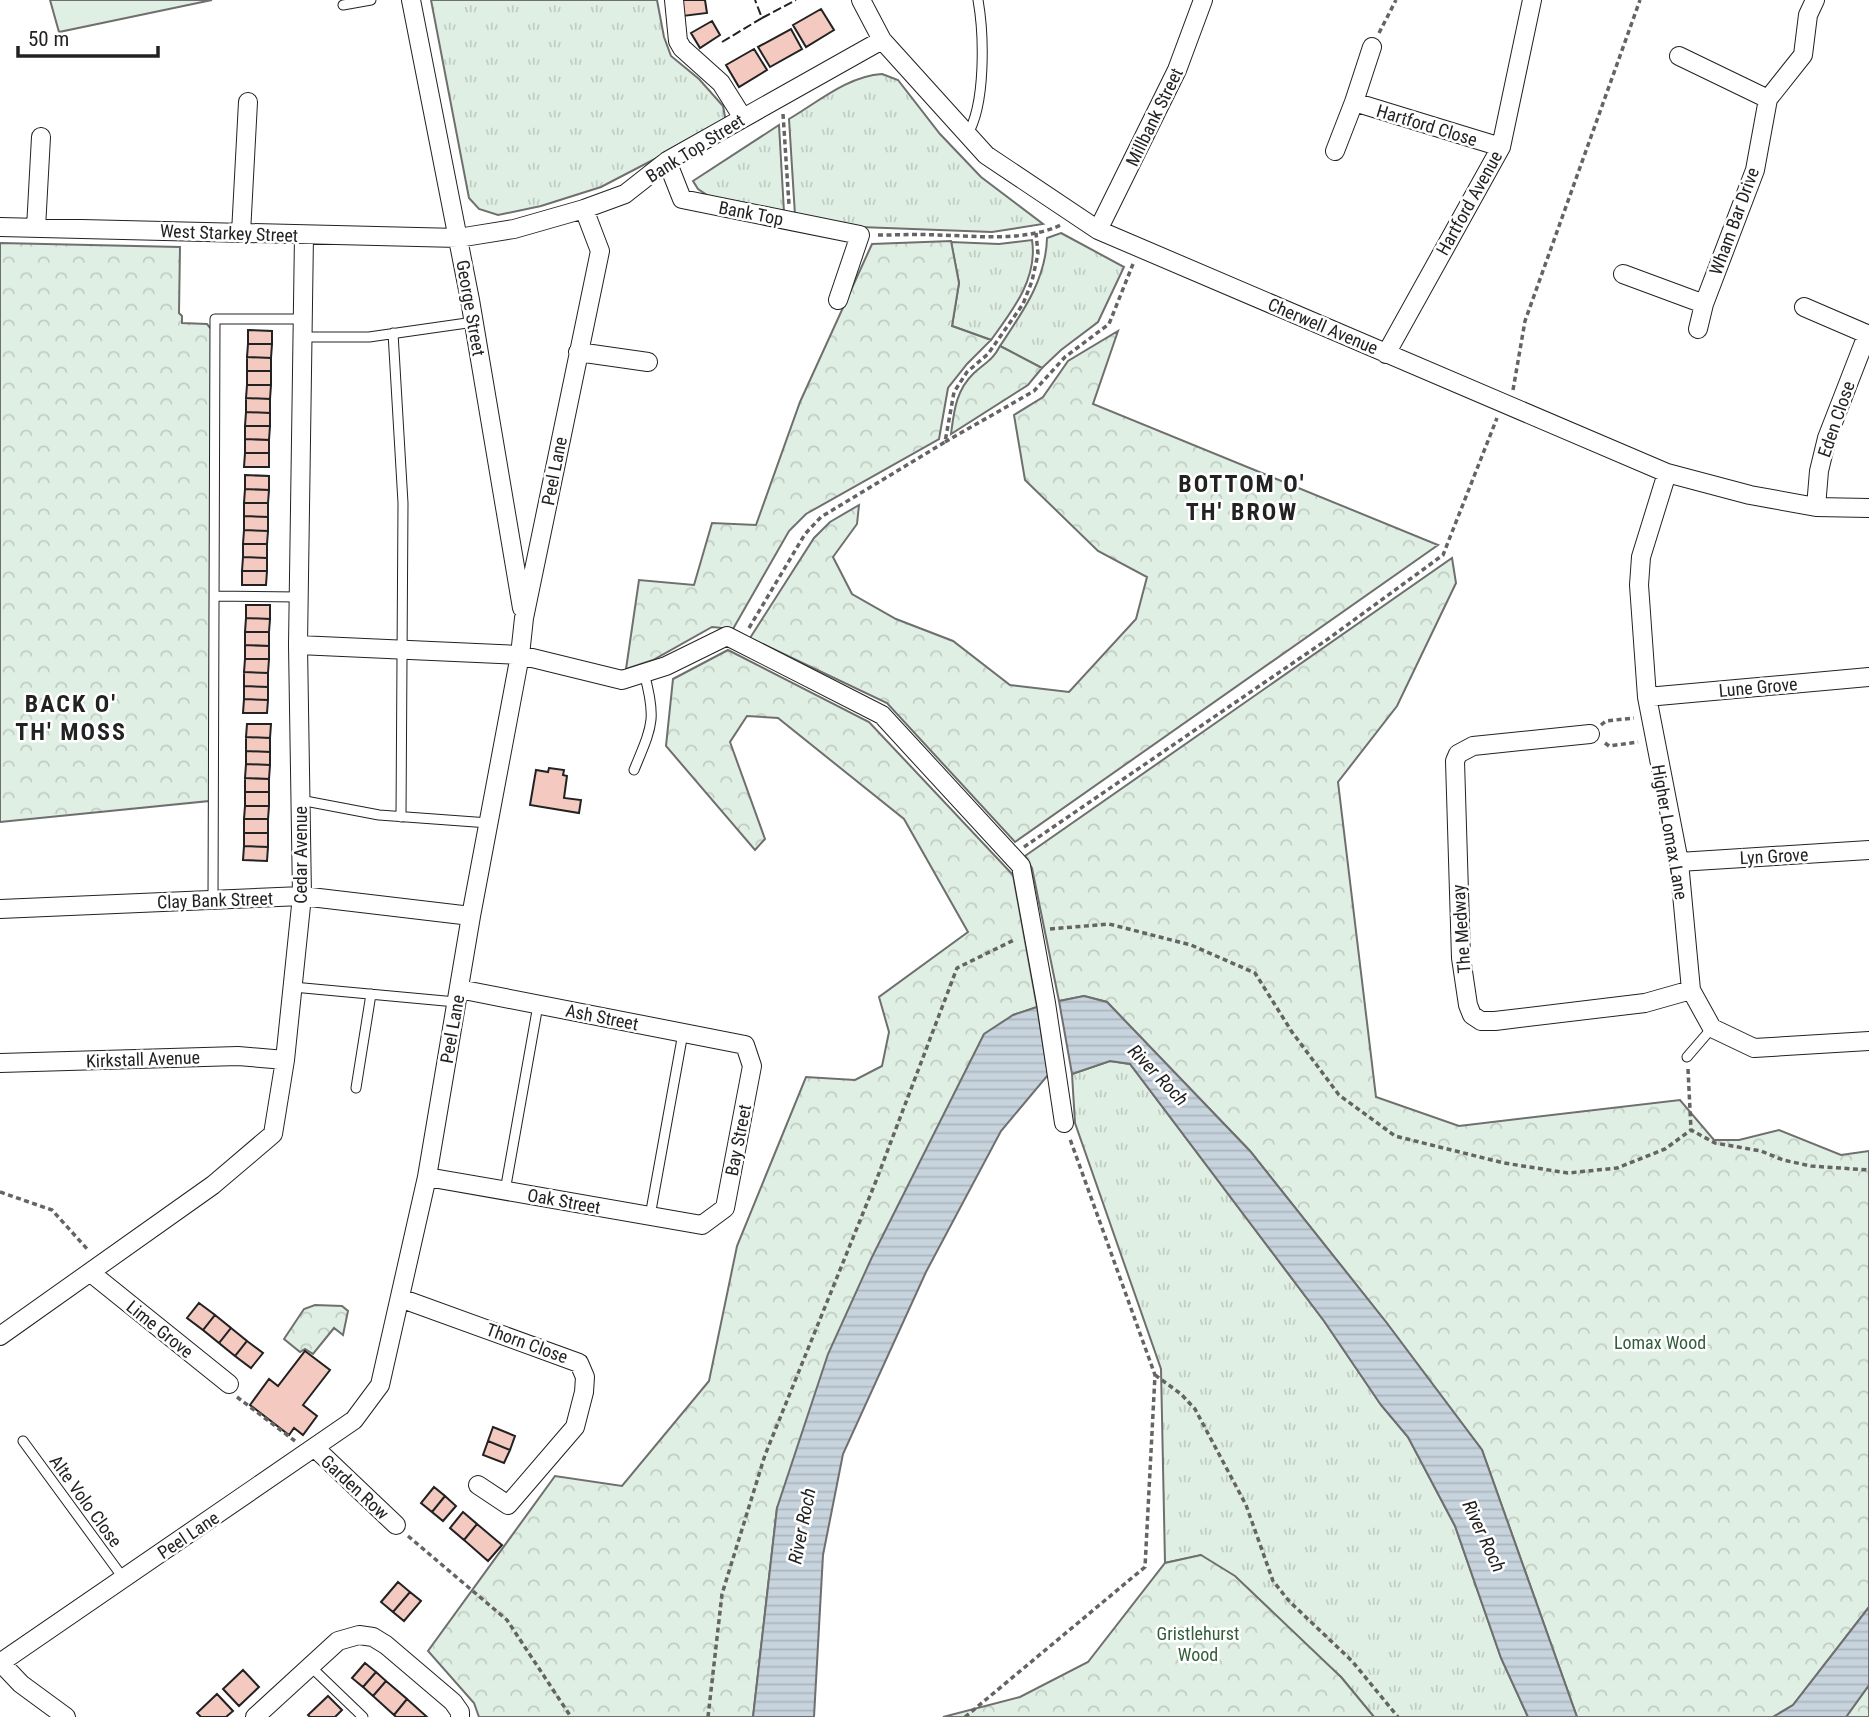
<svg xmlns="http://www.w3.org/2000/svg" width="1869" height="1717" font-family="'Roboto Condensed',sans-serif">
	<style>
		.grass { fill: url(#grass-tufts); stroke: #6f6f6f; stroke-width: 2 }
		.forest { fill: url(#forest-crowns); stroke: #6f6f6f; stroke-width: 2 }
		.pitch { fill: #e0efe3; stroke: #6f6f6f; stroke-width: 2 }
		.water { fill: url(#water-rules); stroke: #6f6f6f; stroke-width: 2 }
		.building { fill: #f3c9c0; stroke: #222; stroke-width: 2 }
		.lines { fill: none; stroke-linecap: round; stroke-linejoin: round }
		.lane-casing { stroke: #222; stroke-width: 11 }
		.street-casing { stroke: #222; stroke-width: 20 }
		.path { stroke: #646464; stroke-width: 3.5; stroke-dasharray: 5 3.5; stroke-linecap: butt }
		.lane { stroke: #fff; stroke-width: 9 }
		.street { stroke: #fff; stroke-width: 18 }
		.fence { stroke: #222; stroke-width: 2; stroke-dasharray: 9 3.5; stroke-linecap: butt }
		.labels { text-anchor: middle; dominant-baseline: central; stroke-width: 5; stroke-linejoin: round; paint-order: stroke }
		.street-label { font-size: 18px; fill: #222; stroke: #fff }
		.park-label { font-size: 18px; fill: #2f5e38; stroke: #fff }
		.water-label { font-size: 19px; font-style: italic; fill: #222; stroke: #fff }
		.district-label { font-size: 24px; font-weight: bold; letter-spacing: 2px; fill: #222; stroke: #fff }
	</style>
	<defs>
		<pattern id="grass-tufts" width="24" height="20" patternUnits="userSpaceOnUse" patternTransform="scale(1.75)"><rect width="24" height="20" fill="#e0efe3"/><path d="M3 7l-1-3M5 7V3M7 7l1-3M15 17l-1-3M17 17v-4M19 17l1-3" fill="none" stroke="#c0cdc2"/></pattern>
		<pattern id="forest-crowns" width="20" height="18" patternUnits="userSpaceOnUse" patternTransform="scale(1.75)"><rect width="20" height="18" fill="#e0efe3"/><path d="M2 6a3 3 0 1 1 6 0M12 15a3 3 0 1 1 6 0" fill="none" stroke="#c0cdc2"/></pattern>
		<pattern id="water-rules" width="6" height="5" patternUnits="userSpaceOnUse" patternTransform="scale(1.75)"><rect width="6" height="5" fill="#c7d3dd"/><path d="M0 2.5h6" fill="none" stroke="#abb5bd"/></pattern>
	</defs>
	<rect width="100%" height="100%" fill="#fff"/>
	<path class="grass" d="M431 0H657L664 37 671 56 699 79 723 106 726 122 601 187 541 206 498 215 479 209 469 198Z
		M882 74 898 80 940 134 981 177 1043 224 992 232 860 227 795 215 789 119C818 102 848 76 882 74Z
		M779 125 784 212 710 197 698 189 693 181Z
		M1061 233 1124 267 1098 322 1061 350 1042 368 1000 346C1022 313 1046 280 1047 238Z
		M1032 240C1038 278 1013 310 991 340L952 326 959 283 951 242 999 244Z
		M1110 1061 1130 1064 1324 1321 1381 1405 1408 1437 1455 1526 1501 1658 1528 1717H1374L1341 1677 1201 1555 1165 1563 1161 1369 1075 1123 1072 1074Z"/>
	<path class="forest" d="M951 241 959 283 952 326 991 340 967 364 948 388 939 439 806 514 789 531 733 629 712 627 653 660 626 669 639 580 694 585 712 523 756 525 800 402 872 244Z
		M0 243 180 247 179 313 182 316V323L207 324 212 330 209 801 0 822Z
		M1118 331 1093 404 1438 545 1015 842 887 703 750 638 814 538 830 522 859 505 857 524 833 557 852 594 896 619 953 641 1010 685 1069 692 1136 619 1147 577 1098 551 1025 480 1014 415 1043 397 1068 361Z
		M1000 346 1042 368 1028 385 951 434C954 411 956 390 974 373 985 363 993 360 1000 346Z
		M1452 558 1456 583 1397 706 1338 782 1376 1097 1459 1126 1680 1100 1714 1140H1739L1779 1130 1841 1155 1869 1151V1607L1793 1705 1773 1717H1577L1482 1450 1386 1322 1250 1151 1107 1002 1084 996 1059 1001 1032 868 1025 856Z
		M728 650 869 722 1013 875 1037 1007 1013 1015 777 1508 753 1717H479L474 1703 428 1651 555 1476 622 1486 709 1381 737 1246 806 1077 855 1080 882 1066 889 1032 879 997 968 932 904 819 778 718 747 716 730 742 765 839 755 850 666 746 673 679Z
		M315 1305 342 1306 348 1311 343 1335 334 1328 313 1354 305 1349 300 1352 284 1339 304 1309Z
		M1201 1555 1235 1576 1341 1677 1374 1717H943L1020 1697 1088 1662 1165 1563Z
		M1869 1685V1717H1846Z"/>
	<path class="pitch" d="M50 0H212L59 32Z"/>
	<path class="water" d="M1084 996 1107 1002 1250 1151 1386 1322 1482 1450 1577 1717H1528L1501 1658 1455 1526 1408 1437 1381 1405 1324 1321 1130 1064 1110 1061 1072 1074 1059 1001Z
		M1037 1007 1048 1075 1001 1131 926 1272 843 1454 823 1555 814 1717H753L777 1508 828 1354 872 1257 984 1034 1013 1015Z
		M1869 1607V1685L1846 1717H1773L1793 1705Z"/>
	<path class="building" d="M681 0H705L707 13 683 16Z
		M821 9 834 30 806 47 793 25Z
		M712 21 720 35 700 48 691 33Z
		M791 29 802 49 770 67 758 47Z
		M754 49 767 70 739 87 726 65Z
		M248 330 272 331V344H248Z
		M248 344H272L271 358 247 357Z
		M247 357 271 358V371H247Z
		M247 371H271V385H247Z
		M247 385H271L270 399 246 398Z
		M246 398 270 399V413L246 412Z
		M246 412 270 413V426H245Z
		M245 426H270L269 440 245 439Z
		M245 439 269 440V453H245Z
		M245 453H269V467H244Z
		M245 475 269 476V490L245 489Z
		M245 489 269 490 268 503H244Z
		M244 503H268V517L244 516Z
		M244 516 268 517V531L244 530Z
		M244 530 268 531 267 544H243Z
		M243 544H267V558L243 557Z
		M243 557 267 558V571H242Z
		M242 571H267L266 585H242Z
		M246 605H270V619L246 618Z
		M246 618 270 619 269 632H245Z
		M245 632H269V646L245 645Z
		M245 645 269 646V659H245Z
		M245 659H269L268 673 244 672Z
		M244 672 268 673V687L244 686Z
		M244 686 268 687V700L244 699Z
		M244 699 268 700 267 713H243Z
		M247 724H271L270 738 246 737Z
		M246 737 270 738V752L246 751Z
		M246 751 270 752V765L246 764Z
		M246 764 270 765 269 779 245 778Z
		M549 768 564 770 563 775 567 776 564 798 581 800 579 813 530 805 536 770 548 772Z
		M245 778 269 779V792H245Z
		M245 792H269V806H245Z
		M245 806H269L268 819H244Z
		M244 819H268V833H244Z
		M244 833H268V847L244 846Z
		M244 846 268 847 267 861 243 860Z
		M199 1303 215 1315 203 1330 187 1318Z
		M215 1315 231 1328 219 1343 203 1330Z
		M231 1328 247 1341 235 1356 219 1343Z
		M247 1341 263 1353 251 1368 235 1356Z
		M305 1351 330 1370 303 1405 317 1416 303 1435 294 1428 289 1435 250 1405 269 1379 278 1386Z
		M493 1427 515 1436 510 1450 488 1441Z
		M488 1441 510 1450 504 1463 483 1455Z
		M434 1487 445 1496 432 1512 421 1503Z
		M445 1496 456 1506 443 1521 432 1512Z
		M463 1512 477 1524 464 1540 450 1528Z
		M477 1524 502 1545 488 1561 464 1540Z
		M398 1582 410 1592 393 1612 381 1602Z
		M410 1592 421 1601 404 1621 393 1612Z
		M365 1663 376 1672 363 1687 352 1678Z
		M243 1670 259 1687 239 1706 223 1689Z
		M376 1672 386 1681 373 1696 363 1687Z
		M386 1681 407 1699 394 1715 373 1696Z
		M217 1694 233 1711 226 1717H201L197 1713Z
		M328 1696 342 1710 335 1717H310L308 1715Z
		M407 1699 427 1717H396L394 1715Z"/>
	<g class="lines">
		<defs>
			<path id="lane" d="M343 5 371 0
				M967 135C986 105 984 34 978 0
				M393 333 403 503 401 817
				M302 337H369L474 322
				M214 596 298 597
				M634 770C652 726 657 720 644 673
				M300 800 379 815 489 823
				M213 900 215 319H302
				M293 987 456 1002
				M1687 1057 1712 1028
				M356 1088 371 994
				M505 1191 538 1005
				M650 1216 683 1033
				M23 1441 124 1579
				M310 1666 363 1717"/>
			<path id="street" d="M411 0 470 300 522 608
				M674 0 678 41 682 48 721 83 743 118
				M861 0 882 40 986 155 1098 230 1667 473 1750 495 1816 507 1869 508
				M1679 56 1768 99
				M1354 102 1501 147
				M1335 151 1354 102 1372 47
				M667 161 682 199 860 235 838 300
				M0 227 458 238 514 229 584 209 625 194 667 161 882 40
				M36 228 41 137
				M1098 230 1177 70 1203 0
				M241 233 248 102
				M1623 274 1704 304
				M1804 307 1869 335
				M1698 329 1704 304 1755 170 1768 99 1803 55 1808 15 1815 0
				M578 352 648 362
				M1386 354 1501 147 1532 0
				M1667 473 1641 557 1639 585 1647 697 1679 862 1691 990 1712 1028 1754 1048 1869 1041
				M1816 507 1819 471 1827 438 1867 335
				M298 645 520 655 622 680 666 666 727 636 882 715 1021 866 1046 1003 1064 1123
				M1647 697 1869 677
				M1590 734 1473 746 1458 754 1455 761 1461 958 1468 1005 1472 1015 1481 1021H1495L1645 1003 1691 990
				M1679 862 1869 850
				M0 909 302 896 471 916
				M0 1063 238 1056 285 1060
				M427 1177 702 1225 725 1208 752 1066 745 1045 459 989
				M91 1273 229 1384
				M400 1298 579 1363 585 1377 584 1392 575 1427 508 1505 478 1485
				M0 1336 213 1185 273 1134 285 1060 302 896 298 645 304 235
				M315 1448 396 1525
				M0 1663 354 1420 380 1385 427 1177 471 916 520 655 524 618 600 251 584 209
				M1 1663 21 1684 66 1717
				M255 1717 338 1641 359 1635 373 1637 386 1645 453 1702 460 1712V1717"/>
		</defs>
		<use href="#lane" class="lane-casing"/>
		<use href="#street" class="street-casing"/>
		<path class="path" d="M1379 33 1396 0
			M783 114 789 205
			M878 235C898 235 918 234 938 235 979 236 1023 242 1061 225
			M1513 390 1525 321 1640 0
			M945 442 1034 391 1065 357 1109 324 1133 264
			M749 628 805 534 821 517 945 442 954 392 967 372 988 354 1023 304 1032 281 1038 254 1036 233
			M1601 725 1606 721 1634 718
			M1605 743 1609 746 1638 742
			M1024 847 1328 639 1443 555 1497 418
			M1050 929 1109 924 1191 945 1255 973 1292 1032 1339 1095 1395 1136 1504 1163 1568 1173 1617 1168 1665 1149 1691 1130
			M1688 1069 1691 1130 1715 1143 1761 1151 1783 1160 1811 1166 1869 1170
			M0 1192 52 1210 89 1251
			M1155 1375 1181 1394 1195 1409 1246 1505 1273 1581 1289 1601 1352 1661 1398 1717
			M237 1397 295 1441
			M408 1536 507 1620 571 1717
			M708 1717 722 1594 765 1455 876 1181 957 968 1016 939
			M965 1717 1145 1567 1155 1375 1070 1139"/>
		<use href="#lane" class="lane"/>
		<use href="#street" class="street"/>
		<path class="fence" d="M762 18 796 0
			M722 42 762 18 755 0"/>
	</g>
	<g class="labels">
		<g class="street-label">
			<text transform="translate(1154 117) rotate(-64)">Millbank Street</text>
			<text transform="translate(1427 125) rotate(17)">Hartford Close</text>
			<text transform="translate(695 148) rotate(-32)">Bank Top Street</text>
			<text transform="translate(1469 203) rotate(-61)">Hartford Avenue</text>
			<text transform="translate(751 213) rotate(11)">Bank Top</text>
			<text transform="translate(1734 221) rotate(-70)">Wham Bar Drive</text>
			<text transform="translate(229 233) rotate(2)">West Starkey Street</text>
			<text transform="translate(471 308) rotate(80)">George Street</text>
			<text transform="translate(1323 326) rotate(23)">Cherwell Avenue</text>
			<text transform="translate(1836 419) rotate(-71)">Eden Close</text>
			<text transform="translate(554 471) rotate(-79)">Peel Lane</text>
			<text transform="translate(1758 687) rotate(-5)">Lune Grove</text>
			<text transform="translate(1670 832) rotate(80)">Higher Lomax Lane</text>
			<text transform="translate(300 855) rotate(-90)">Cedar Avenue</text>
			<text transform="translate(1774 856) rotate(-3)">Lyn Grove</text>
			<text transform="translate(215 900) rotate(-2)">Clay Bank Street</text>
			<text transform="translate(1461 929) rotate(-94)">The Medway</text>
			<text transform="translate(602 1017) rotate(11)">Ash Street</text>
			<text transform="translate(452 1029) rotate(-80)">Peel Lane</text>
			<text transform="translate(143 1059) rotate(-2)">Kirkstall Avenue</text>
			<text transform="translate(738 1140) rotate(-79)">Bay Street</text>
			<text transform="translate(564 1201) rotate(10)">Oak Street</text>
			<text transform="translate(160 1329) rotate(39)">Lime Grove</text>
			<text transform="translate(527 1343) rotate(20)">Thorn Close</text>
			<text transform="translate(355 1487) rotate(43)">Garden Row</text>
			<text transform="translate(86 1501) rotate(54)">Alte Volo Close</text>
			<text transform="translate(188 1535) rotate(-34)">Peel Lane</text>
		</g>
		<g class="park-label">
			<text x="1660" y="1342">Lomax Wood</text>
			<text x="1198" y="1633">Gristlehurst<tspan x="1198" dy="21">Wood</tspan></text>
		</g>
		<g class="water-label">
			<text transform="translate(1158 1075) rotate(46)">River Roch</text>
			<text transform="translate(802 1526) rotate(-79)">River Roch</text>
			<text transform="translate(1484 1536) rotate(65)">River Roch</text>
		</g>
		<g class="district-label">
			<text x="1242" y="484">BOTTOM O'<tspan x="1242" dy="28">TH' BROW</tspan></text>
			<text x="71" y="704">BACK O'<tspan x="71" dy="28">TH' MOSS</tspan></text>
		</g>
	</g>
	<path d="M18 46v10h140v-10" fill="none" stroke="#222222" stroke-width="3.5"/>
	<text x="28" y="46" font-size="21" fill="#222222" stroke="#ffffff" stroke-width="5" paint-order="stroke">50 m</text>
</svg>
